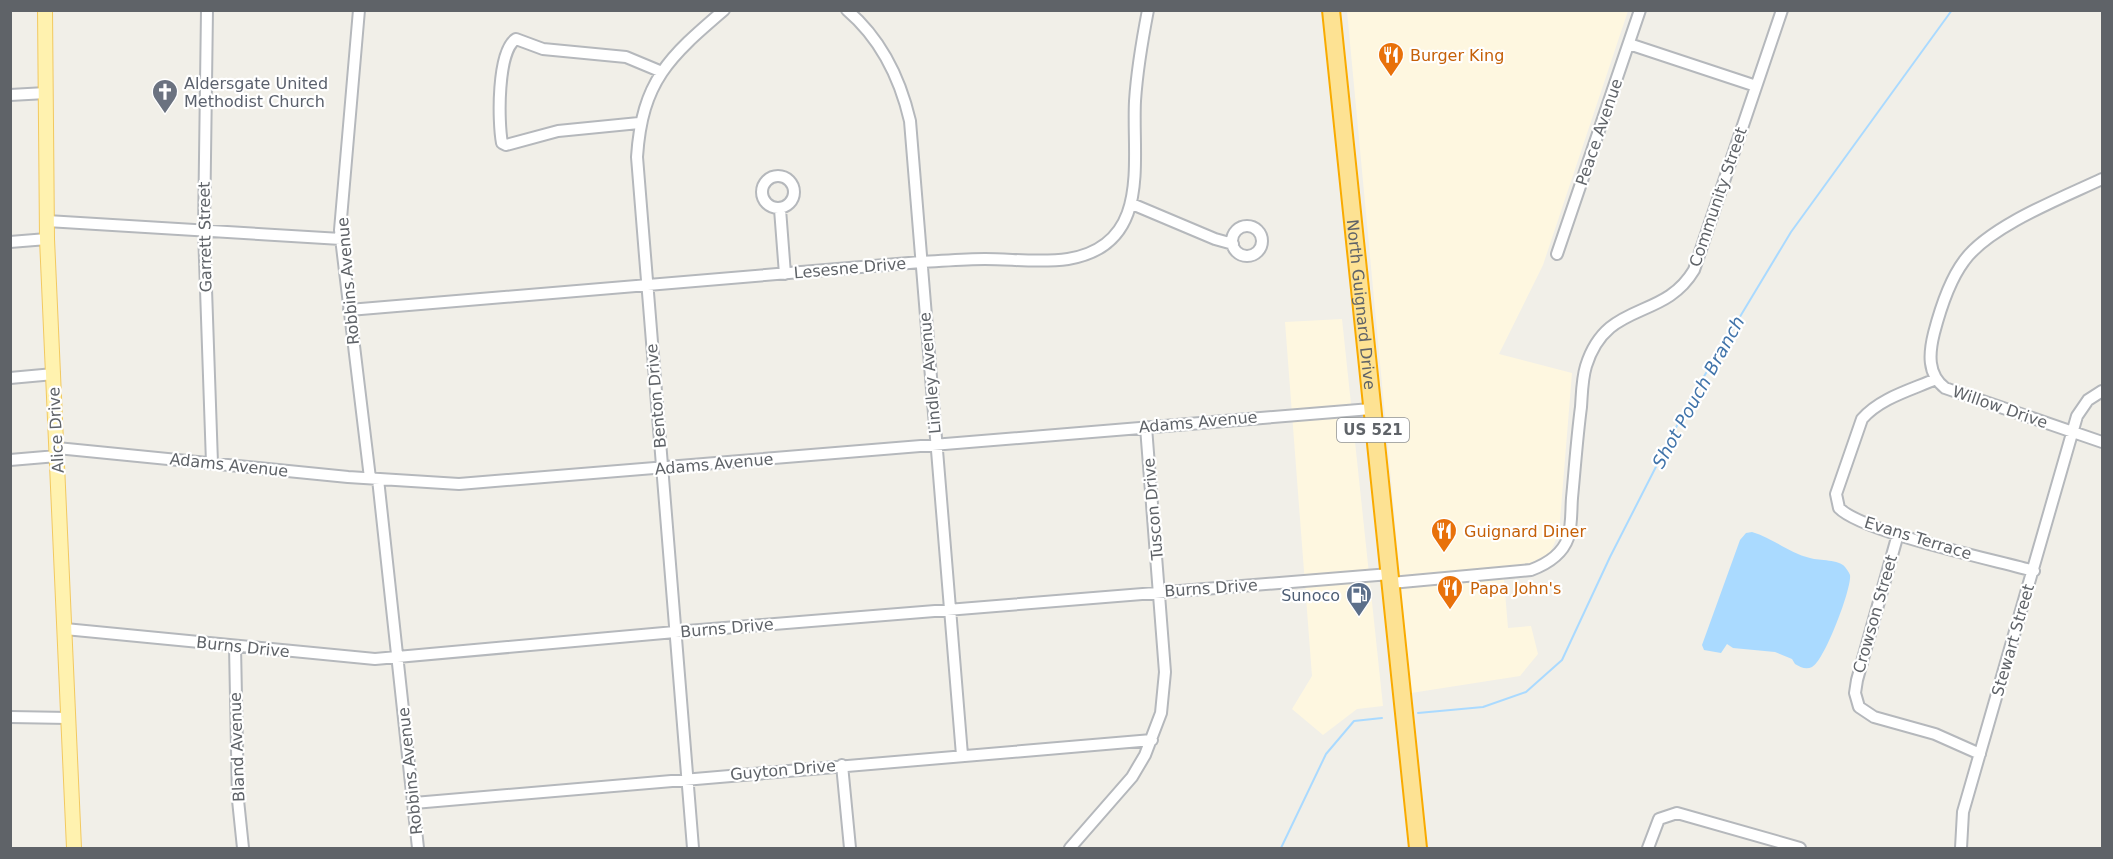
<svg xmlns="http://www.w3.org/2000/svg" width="2113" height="859" font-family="'DejaVu Sans',sans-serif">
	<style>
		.commercial { fill: #fef7e0 }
		.water { fill: #aadaff }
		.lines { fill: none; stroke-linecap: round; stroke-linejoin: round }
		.stream { stroke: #aadaff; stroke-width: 2 }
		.minor-casing { stroke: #b5b8bc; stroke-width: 14 }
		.major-casing { stroke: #f2c960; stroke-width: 16 }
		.highway-casing { stroke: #f9ab00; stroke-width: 20 }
		.minor { stroke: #fff; stroke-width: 10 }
		.major { stroke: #fff2af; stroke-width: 14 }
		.highway { stroke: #fde293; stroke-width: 16 }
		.labels { text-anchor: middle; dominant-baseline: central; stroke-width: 4.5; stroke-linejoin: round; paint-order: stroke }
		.shield { fill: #fff; stroke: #8f9295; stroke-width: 1.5 }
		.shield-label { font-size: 15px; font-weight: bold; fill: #5f6368 }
		.food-label { font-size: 16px; fill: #c56008; stroke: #fff; text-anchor: start }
		.worship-label { font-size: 16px; fill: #5b616d; stroke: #fff; text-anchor: start }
		.street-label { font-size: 16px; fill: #5f6368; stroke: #fff }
		.service-label { font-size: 16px; fill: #4e5e75; stroke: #fff; text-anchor: end }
		.water-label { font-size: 18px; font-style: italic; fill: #4174aa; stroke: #fff }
	</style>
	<rect width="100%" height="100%" fill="#f1efe8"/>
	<path class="commercial" d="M1347 11H1628L1543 265 1499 354 1572 373 1559 533 1550 553 1530 563 1503 568 1508 628 1531 626 1538 654 1520 676 1411 693Z
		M1342 319 1383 706 1357 709 1323 735 1292 709 1312 676 1285 322Z"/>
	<path class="water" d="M1752 532C1773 538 1789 553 1810 558 1820 561 1839 559 1845 567 1847 570 1849 572 1850 575 1852 588 1824 662 1812 667 1806 670 1800 667 1795 664L1792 659 1775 652 1733 648 1727 644 1721 653 1704 650 1702 645 1740 540 1746 533Z"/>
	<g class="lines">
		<path class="stream" d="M1418 713 1483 707 1526 692 1562 660 1610 557 1691 398 1791 232 1952 10
			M1281 848 1326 754 1354 721 1382 718"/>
		<defs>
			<path id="minor" d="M207 10 204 231 212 463
				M359 10 340 230 370 478
				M847 10C881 39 900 78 910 121L962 755
				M1629 44 1756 86
				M10 95 46 93
				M639 123 558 131 506 145 502 143C498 122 497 51 516 39L543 49 626 57 662 72
				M762 192a16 16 0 1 1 32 0a16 16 0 1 1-32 0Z
				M2102 179C2064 197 1989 226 1964 261 1949 281 1940 310 1934 333 1929 353 1927 374 1945 388L2102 442
				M1132 204 1215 239 1233 244
				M780 209 785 274
				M47 221 341 239
				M1232 241a15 15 0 1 1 30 0a15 15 0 1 1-30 0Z
				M10 242 47 239
				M1557 254 1640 10
				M349 310 921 262C942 261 964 259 985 259 1012 259 1041 263 1068 259 1152 245 1132 162 1135 101 1137 70 1142 41 1148 10
				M10 378 54 374
				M1936 379C1911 390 1880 398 1862 419L1836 494 1839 508C1862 532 1995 560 2034 571
				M57 448 348 477 459 484 1371 409
				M10 460 57 456
				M378 479 418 848
				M1898 534 1857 680 1855 693 1859 707 1874 717 1935 734 1980 754
				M1391 583 1531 570C1547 564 1562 555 1568 538 1572 526 1571 511 1572 498 1575 467 1577 437 1581 407 1582 393 1582 379 1586 366 1607 299 1663 322 1694 270L1782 10
				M65 629 375 659 675 632 1390 574
				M235 646 238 800 243 848
				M10 717 69 718
				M842 765 850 848
				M414 803 1152 740
				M693 848 637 157C642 81 669 57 724 10
				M1070 848 1132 777 1145 755 1161 713 1165 672 1146 427
				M1648 848 1659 819 1677 813 1800 848
				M1961 848 1963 812 2077 416 2088 400 2102 391"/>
			<path id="major" d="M45 10 47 239 74 848"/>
			<g id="highway">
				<path id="s1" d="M1331 10 1418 848"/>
			</g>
		</defs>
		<use href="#minor" class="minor-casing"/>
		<use href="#major" class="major-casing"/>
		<use href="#highway" class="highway-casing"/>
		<use href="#minor" class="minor"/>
		<use href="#major" class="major"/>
		<use href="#highway" class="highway"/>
	</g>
	<defs>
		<symbol id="restaurant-pin" viewBox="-11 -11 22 30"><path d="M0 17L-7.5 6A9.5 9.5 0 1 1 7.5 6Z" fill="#e8710a" stroke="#fff"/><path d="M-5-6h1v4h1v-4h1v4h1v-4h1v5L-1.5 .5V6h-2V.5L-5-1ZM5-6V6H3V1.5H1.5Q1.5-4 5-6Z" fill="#fff"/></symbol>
		<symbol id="church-pin" viewBox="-11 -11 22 30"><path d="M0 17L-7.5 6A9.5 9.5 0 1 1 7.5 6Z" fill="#6b7280" stroke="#fff"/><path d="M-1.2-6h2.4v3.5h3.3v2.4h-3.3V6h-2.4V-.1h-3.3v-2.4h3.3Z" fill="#fff"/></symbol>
		<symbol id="fuel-pin" viewBox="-11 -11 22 30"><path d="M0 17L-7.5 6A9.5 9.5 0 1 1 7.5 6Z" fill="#5c6f8a" stroke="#fff"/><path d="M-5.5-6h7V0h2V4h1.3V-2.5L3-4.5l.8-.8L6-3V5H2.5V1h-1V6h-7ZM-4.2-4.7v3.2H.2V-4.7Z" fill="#fff"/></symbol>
	</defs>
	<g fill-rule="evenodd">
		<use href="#restaurant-pin" x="1376" y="40" width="30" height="40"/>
		<use href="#church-pin" x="150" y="77" width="30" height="40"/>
		<use href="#restaurant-pin" x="1429" y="516" width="30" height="40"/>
		<use href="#restaurant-pin" x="1435" y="573" width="30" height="40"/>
		<use href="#fuel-pin" x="1344" y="580" width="30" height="40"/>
	</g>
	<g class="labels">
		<rect class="shield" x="1337" y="418" width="72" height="24" rx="4.5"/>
		<g class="shield-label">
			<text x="1373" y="430">US 521</text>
		</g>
		<g class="food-label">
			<text x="1410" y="55">Burger King</text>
			<text x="1464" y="531">Guignard Diner</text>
			<text x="1470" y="588">Papa John's</text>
		</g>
		<g class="worship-label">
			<text x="184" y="83">Aldersgate United<tspan x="184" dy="18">Methodist Church</tspan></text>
		</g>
		<g class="street-label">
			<text transform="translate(1599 132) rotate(-71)">Peace Avenue</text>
			<text transform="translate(1718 197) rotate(-71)">Community Street</text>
			<text transform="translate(205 237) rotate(-91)">Garrett Street</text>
			<text transform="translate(850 268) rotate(-5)">Lesesne Drive</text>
			<text transform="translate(348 281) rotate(-95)">Robbins Avenue</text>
			<text stroke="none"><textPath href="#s1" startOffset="296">North Guignard Drive</textPath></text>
			<text transform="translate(930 373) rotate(-95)">Lindley Avenue</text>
			<text transform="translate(656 396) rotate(-95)">Benton Drive</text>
			<text transform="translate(2000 407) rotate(19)">Willow Drive</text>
			<text transform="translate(1198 422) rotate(-5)">Adams Avenue</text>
			<text transform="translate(56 430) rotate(-93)">Alice Drive</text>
			<text transform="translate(714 464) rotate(-5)">Adams Avenue</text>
			<text transform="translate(229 465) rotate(6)">Adams Avenue</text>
			<text transform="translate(1153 509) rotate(-95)">Tuscon Drive</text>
			<text transform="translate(1918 538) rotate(17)">Evans Terrace</text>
			<text transform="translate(1211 588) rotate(-4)">Burns Drive</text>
			<text transform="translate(1875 614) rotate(-74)">Crowson Street</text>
			<text transform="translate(727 628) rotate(-5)">Burns Drive</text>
			<text transform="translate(2013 640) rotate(-74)">Stewart Street</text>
			<text transform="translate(243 647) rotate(6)">Burns Drive</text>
			<text transform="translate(237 747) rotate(-92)">Bland Avenue</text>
			<text transform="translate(783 770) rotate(-5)">Guyton Drive</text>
			<text transform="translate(410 771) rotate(-96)">Robbins Avenue</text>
		</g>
		<g class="service-label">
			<text x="1340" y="595">Sunoco</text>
		</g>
		<g class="water-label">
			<text transform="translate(1698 392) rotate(-61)">Shot Pouch Branch</text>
		</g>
	</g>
	<rect width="2113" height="859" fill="none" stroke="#5f6368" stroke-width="24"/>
</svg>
